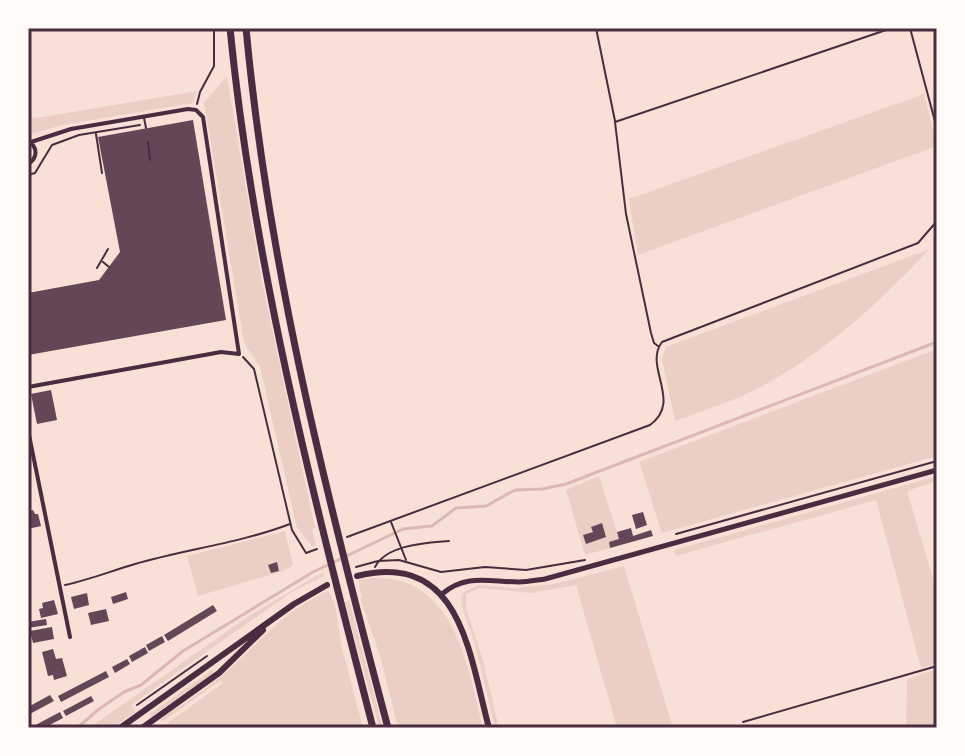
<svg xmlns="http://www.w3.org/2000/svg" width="965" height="756" font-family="Ubuntu,sans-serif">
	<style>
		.green { fill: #ebcfc5 }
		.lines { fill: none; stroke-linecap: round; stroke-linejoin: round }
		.stream { stroke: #dcb8b0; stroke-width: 3 }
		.building { fill: #644757 }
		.path { stroke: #4a2c40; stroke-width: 2 }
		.service { stroke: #4a2c40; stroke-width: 2 }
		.minor { stroke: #4a2c40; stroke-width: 4 }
		.tertiary { stroke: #4a2c40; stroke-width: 5 }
		.secondary { stroke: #4a2c40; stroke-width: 6 }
		.trunk { stroke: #4a2c40; stroke-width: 7 }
		.neatline { fill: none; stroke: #4a2c40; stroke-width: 3 }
	</style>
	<rect width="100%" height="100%" fill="#f7e1d7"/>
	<path class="green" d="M227 76 262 282 315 528 312 529 316 546H312L297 528 260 367 244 343 204 103Z
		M197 91 193 103 62 125 28 135V116L37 118Z
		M924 94 937 146 638 255 629 199Z
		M930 249C877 305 820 357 751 392 727 403 700 412 675 421L662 359 666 347Z
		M937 349V456L662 533 639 462Z
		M599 476 621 545 585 555 566 490Z
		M937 476V481L907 491 937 592V664L921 668 876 500 676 556 674 550Z
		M285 531 293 565 283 571 198 596 187 556Z
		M624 566 673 728H617L576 585 531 593 480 588 466 594V608L483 660 499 728H495L475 644 462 607 461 598 464 592 478 585 515 588 554 584Z
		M323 572 324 576 292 592 131 705 135 712 112 728H89L249 616Z
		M374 578C455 576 468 666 483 728H398L380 656 360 598 362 597 358 580Z
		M328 591 335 604 341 644 363 728H161L223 683 221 680 165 720 158 721C179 706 201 693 220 677 261 644 277 614 328 591Z
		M349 600 383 728H379L345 602Z
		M937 669V728H906L907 679Z
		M212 670 214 673 151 717 149 714Z"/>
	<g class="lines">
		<path class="stream" d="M77 728 99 709 124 692 141 685 183 651 313 572 403 529 432 526 456 508 486 506 515 490 542 489 566 484 937 342"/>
	</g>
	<path class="building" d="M193 120 226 320 28 355V293L99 280 120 252 98 137Z
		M51 390 57 420 37 424 31 394Z
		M33 510 35 514H38L41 526 28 529V511Z
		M643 512 647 525 636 529 632 515Z
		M602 523 606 537 586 544 583 535 593 532 591 527Z
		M631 528 633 536 651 530 653 536 610 548 609 542 619 539 617 532Z
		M277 562 279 571 271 573 268 565Z
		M126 592 128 599 113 604 111 597Z
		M87 593 89 605 74 609 71 597Z
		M54 600 58 614 41 618 39 609 43 608 42 603Z
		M213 605 217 611 168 641 164 635Z
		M106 609 109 621 91 625 88 613Z
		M46 619 47 625 28 628V622Z
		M52 627 54 639 33 643 30 631Z
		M162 636 165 642 149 651 146 645Z
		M145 647 148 653 132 662 129 656Z
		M53 649 56 659 62 658 67 676 54 680 53 675 48 676 42 652Z
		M127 659 130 664 115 673 112 667Z
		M106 671 109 677 61 702 58 696Z
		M50 695 54 701 28 715V707Z
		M91 696 94 701 66 716 63 711Z
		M60 712 63 718 44 728H30Z"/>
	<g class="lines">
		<path class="path" d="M596 28 615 121
			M197 104 200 92 214 66V28
			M96 134 102 173
			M148 142 150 160
			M28 175 35 173 52 145 79 135 140 125
			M103 262 109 267
			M97 268 108 249
			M658 346 654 343 651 333 626 214 615 122 892 28
			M243 357 254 369 292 530 306 553 317 549
			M391 522 406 560
			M676 534 937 461
			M347 537 650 425C683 401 643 367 662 342L918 243 937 221
			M356 567 378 561 399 560 441 572 485 567 526 570 585 560
			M375 567C387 544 427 543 449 541
			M65 585C89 580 111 571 135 564 187 549 240 543 290 524
			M137 705 207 656
			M743 722 937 666"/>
		<path class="service" d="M910 28 937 129
			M144 118 146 128"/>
		<path class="minor" d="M28 141C38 147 38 158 28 164
			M28 387 221 352 239 354 203 117 196 110 188 109 71 129 31 142
			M28 430 70 637"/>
		<path class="tertiary" d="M442 594C466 573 490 582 519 582 527 582 537 580 545 579L937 470"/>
		<path class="secondary" d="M357 576C461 550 469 654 489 728
			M120 728 294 604 327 585
			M142 728 219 673 263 630"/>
		<path class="trunk" d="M230 28C253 263 314 499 373 728
			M246 28C268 266 327 498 388 728"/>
	</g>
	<rect width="965" height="756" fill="none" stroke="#fffaf5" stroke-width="60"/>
	<rect x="30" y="30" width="905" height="696" class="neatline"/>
</svg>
